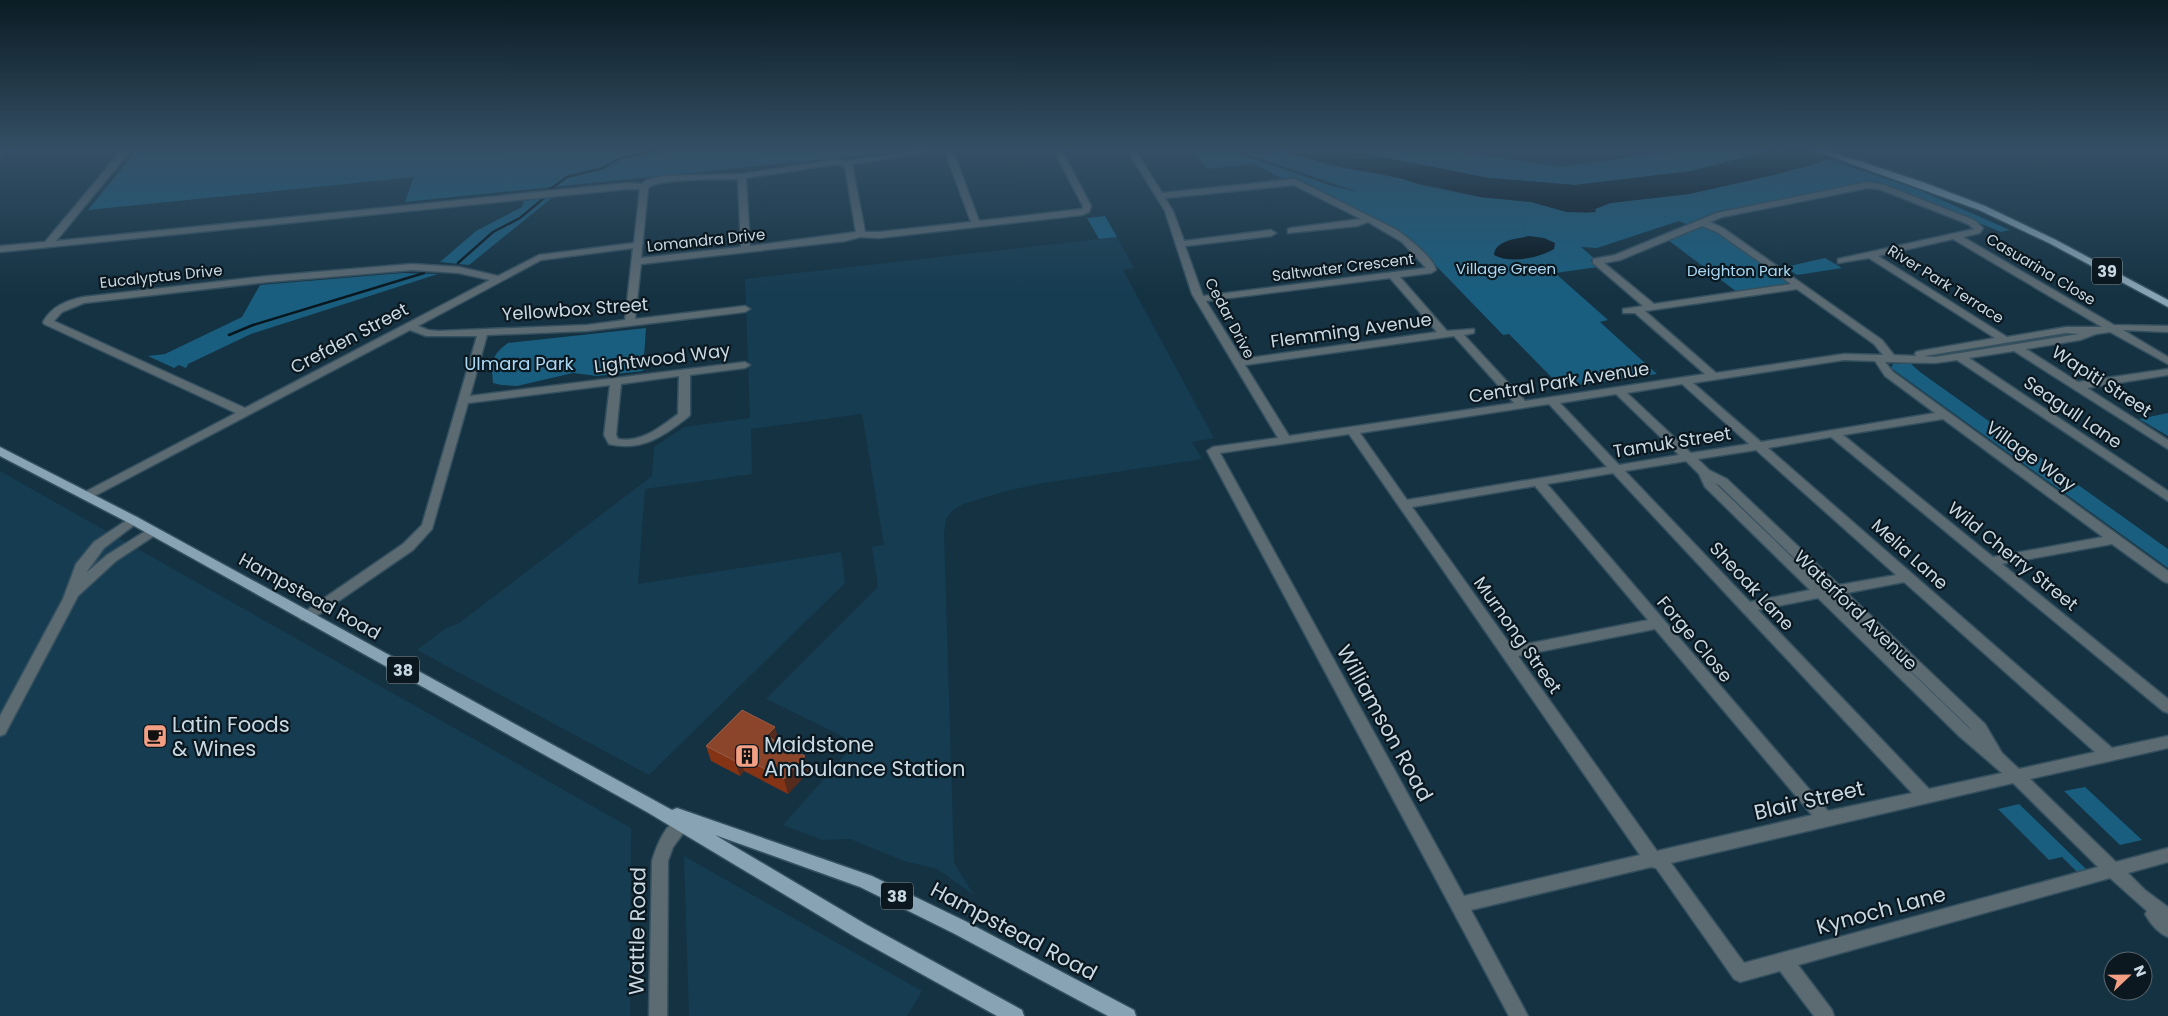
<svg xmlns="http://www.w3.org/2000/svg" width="2168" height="1016" font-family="Poppins,sans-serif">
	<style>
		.built { fill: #163c51 }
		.green { fill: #195e7f }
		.water { fill: #08161e }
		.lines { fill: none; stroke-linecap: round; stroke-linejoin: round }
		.stream { stroke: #08161e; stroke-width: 2.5 }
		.minor-casing { stroke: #34505f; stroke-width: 3 }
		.major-casing { stroke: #34505f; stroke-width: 3 }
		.minor { fill: #5c6a72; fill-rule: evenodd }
		.major { fill: #88a4b4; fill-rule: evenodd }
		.wall { fill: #843314 }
		.shaded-wall { fill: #542b1d }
		.building { fill: #8b452a; stroke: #955c47 }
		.labels { text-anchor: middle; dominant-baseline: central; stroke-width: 4.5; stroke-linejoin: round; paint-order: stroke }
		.far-street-label { font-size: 15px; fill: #c8d9e3; stroke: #0c1820 }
		.far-park-label { font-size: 15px; fill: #a9d8f4; stroke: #0c1820 }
		.shield { fill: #0c1820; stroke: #909fa8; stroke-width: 1 }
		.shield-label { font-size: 16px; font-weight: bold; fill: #c8d9e3 }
		.street-label { font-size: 18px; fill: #c8d9e3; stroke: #0c1820 }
		.park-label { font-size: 18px; fill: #a9d8f4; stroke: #0c1820 }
		.near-street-label { font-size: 21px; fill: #c8d9e3; stroke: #0c1820 }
		.near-poi-label { font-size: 21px; fill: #c8d9e3; stroke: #0c1820; text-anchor: start }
	</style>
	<rect width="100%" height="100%" fill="#143242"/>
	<path class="built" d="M1117 237 1134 268 1123 270 1214 438 1192 442 1202 459 1044 483 1006 491 963 504 952 511 946 519 944 533 954 863 974 895 937 869 904 861 850 839 822 840 783 825 847 753 844 737 766 699 878 587 872 547 884 545 862 414 751 429 752 474 645 489 638 584 841 552 845 583 649 775 417 650 446 628 459 623 652 476 654 447 684 427 750 418 745 279Z
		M0 471 631 828 630 1016H0Z
		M684 856 922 991 907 1016H689Z"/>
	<path class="green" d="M136 151H907L405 202 414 177 88 210Z
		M1194 151H1231L1332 186 1359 192 1242 153 1268 154 1269 151H1284L1333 166 1406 179 1420 185 1480 197 1531 202 1567 212 1587 213 1596 212 1595 209 1610 203 1689 194 1782 173 1828 159 1919 190 2010 230 2001 232 1875 181 1718 211 1686 224 1679 221 1597 248 1581 247 1595 259 1590 260 1598 267 1555 273 1608 320 1600 322 1657 374 1562 388 1509 334 1503 335 1410 239 1400 231 1295 177 1283 179 1254 164 1207 169Z
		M1352 151H1453L1562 167 1675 151H1768L1691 171 1575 185 1489 178Z
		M553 197 469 265 440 262 476 231 522 207 524 201Z
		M1105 216 1117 237 1099 239 1087 218Z
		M1706 226 1714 230 1793 284 1737 292 1668 240 1698 227Z
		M1825 258 1842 268 1797 275 1785 267Z
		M403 273 438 274 251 334 188 364 186 368 179 365 174 368 148 356 165 354 242 317 260 285Z
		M646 328 643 371 597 376 573 373 517 386 501 385 493 383C491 363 491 355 508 343Z
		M1910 363 1920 372 2168 549V568L1891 368 1893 364Z
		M2168 413V436L2139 419Z
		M2085 787 2142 840 2120 845 2064 791Z
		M2019 804 2087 870 2078 873 2062 857 2049 860 1998 809Z"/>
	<path class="water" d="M1284 151H1352L1489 178 1575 185 1691 171 1768 151H1837C1827 160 1818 164 1805 167 1797 169 1789 169 1782 173L1689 194 1610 203 1595 209 1596 212H1567L1531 202 1480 197 1428 185C1417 185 1406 179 1394 177 1357 169 1320 164 1284 151Z
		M1529 236 1544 238 1555 243 1554 249C1539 258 1510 264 1494 255 1495 240 1516 239 1529 236Z"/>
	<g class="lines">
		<path class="stream" d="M549 190 567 177 603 168 621 158 657 151
			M458 263 493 232 520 218 544 198
			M229 335 253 325 424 273"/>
		<defs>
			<path id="minor" d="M0 151H7L0 156Z
				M121 151H130L56 241 627 183 642 184 646 180 664 176 742 174 839 159 845 161 912 151H937L852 164 865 232H879L971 222 945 151H953L979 221 1082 209 1083 206 1054 151H1062L1091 206 1089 212 1082 215 879 238 860 237 845 241 641 264 635 319 745 306 750 309 745 312 587 331 487 335 470 396 745 362 750 365 745 368 690 375V415L688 417C664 436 641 452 609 444L604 435 610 385 468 403 432 529 413 550 311 620H301L299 617 301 614 403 544 422 525 477 336H426L410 330 87 500 81 496 83 493 236 413 44 324 43 322C52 306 66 301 83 297L268 276 412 264 459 267 498 276 539 255 634 243 640 189H627L0 252V246L45 242ZM838 164 845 167 856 232 750 246 746 178ZM738 179 741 247 641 258 648 188C658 178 721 179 738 179ZM633 248 625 320 587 325 439 331 428 330 418 326 541 260ZM412 270 459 273 490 280 245 408 54 321 62 312 84 303 268 282ZM679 376 678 414C660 427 642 443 618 439L616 435 621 384Z
				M1128 151H1136L1162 193 1295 179 1397 230C1408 238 1433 257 1436 270L1431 273 1400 277 1447 331 1474 329V333L1464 335 1525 401 1705 374 1635 313H1623V309L1643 306 1593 263V259L1615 255 1717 213 1868 182 1884 185 1974 220 1983 228 1980 233 1963 237 2114 325 2168 326V332L2123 330 2168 357V364L2110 332 2096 334 2080 340 2026 349 2078 382 2168 369V375L2087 388 2168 440V449L2014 351 1969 358 2168 491V501L1957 360 1935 363 1885 362 1893 372 2168 571V583L2163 581 2112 544 2002 564 2168 699V713L2163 711 1831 437 1768 448 2112 748 2168 736V748L2030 779 2116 862 2168 848V862L2128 873 2145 890 2168 907V937C2158 933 2150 923 2145 914L2147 911 2110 878 1798 965 1832 1010 1834 1016H1814L1780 971 1740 982 1734 979 1656 868 1651 867 1471 910 1528 1016H1509L1207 451 1213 447 1278 438 1192 294 1165 211ZM1294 185 1361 219 1291 228 1288 229V233L1357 226 1368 222 1402 242 1426 268 1203 296 1185 246 1271 236 1276 233 1271 230 1184 241 1173 211 1165 198ZM1868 188 1879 189 1968 224 1974 229 1838 259V263L1869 258 1995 338 1920 351 1916 352 1915 354 1916 356 1894 355 1882 340 1723 228 1710 222 1722 217ZM1702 226 1717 232 1791 284 1654 304 1604 263 1620 260ZM1953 239 2102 327H2066L2007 337 1878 256ZM1390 278 1437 332 1242 359 1206 301ZM1797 289 1874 344 1883 355 1844 354 1716 373 1645 311ZM2066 333 2079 334 1935 357 1924 356ZM1454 336 1514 403 1289 436 1245 365ZM1844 360 1875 361 1885 376 1935 413 1761 442 1693 383ZM1682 384 1749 444 1691 453 1627 393ZM1616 394 1679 455 1619 465 1560 403ZM1549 404 1607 467 1407 500 1360 433ZM1943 419 2103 537 1993 557 1843 435ZM1349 434 1640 855 1464 896 1220 453ZM1756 450 1896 575 1839 585 1727 479 1709 470 1698 459ZM1686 461 1699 474 1705 487 1810 590 1750 602 1625 471ZM1613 473 1912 793 1828 811 1547 484ZM1715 483 1719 485 1825 588H1824ZM1535 486 1648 620 1512 647 1412 507ZM1904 582 2095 752 2019 769 2002 753 1985 724 1847 593ZM1832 596H1833L1972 730 1969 728ZM1818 598 1959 736 2002 773 1929 789 1758 610ZM1655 629 1812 815 1657 851 1518 656ZM2013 783 2098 867 1744 963 1671 863Z
				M133 516 139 520 137 523 104 548 86 573 107 555 149 529 154 528 160 532 116 561 78 596 5 734 0 736V716L63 599 76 564 94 542Z
				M682 817 688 819 690 824 673 847 668 861 667 1016H649L652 861C657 845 665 823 682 817Z"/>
			<path id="major" d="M1816 151H1829L1925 183 1985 206 2056 240 2168 300V307L2049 243 1979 210Z
				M0 447 137 517 672 810 677 808 872 876 965 921 1134 1010 1136 1016H1108L953 933 860 887 715 835 867 925 1022 1010 1024 1016H997L855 937 647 812 129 523 0 456Z"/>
		</defs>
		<use href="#minor" class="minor-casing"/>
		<use href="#major" class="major-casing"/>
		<use href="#minor" class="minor"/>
		<use href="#major" class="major"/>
	</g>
	<path class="wall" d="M779 742 778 743 809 771 788 794 744 771 740 776 711 761 706 746Z"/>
	<path class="shaded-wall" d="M775 727 779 742 770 752 766 736Z
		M740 756 744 771 740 776 735 761Z
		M805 756 809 771 788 794 784 779Z"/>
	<path class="building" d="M742 710 775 727 766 736 805 756 784 779 740 756 735 761 706 746Z"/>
	<linearGradient id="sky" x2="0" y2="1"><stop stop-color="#0b1c24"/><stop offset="0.51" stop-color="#344f65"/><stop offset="1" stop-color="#344f65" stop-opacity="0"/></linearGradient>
	<rect width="2168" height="294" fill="url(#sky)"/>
	<defs>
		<symbol id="cafe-square" viewBox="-11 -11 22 22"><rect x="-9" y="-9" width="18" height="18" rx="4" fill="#f39f84" stroke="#0c1820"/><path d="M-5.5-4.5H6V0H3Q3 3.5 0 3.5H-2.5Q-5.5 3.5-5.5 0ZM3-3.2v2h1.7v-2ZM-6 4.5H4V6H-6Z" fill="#111"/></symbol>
		<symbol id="building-square" viewBox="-11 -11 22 22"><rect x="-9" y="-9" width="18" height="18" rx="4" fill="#f39f84" stroke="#0c1820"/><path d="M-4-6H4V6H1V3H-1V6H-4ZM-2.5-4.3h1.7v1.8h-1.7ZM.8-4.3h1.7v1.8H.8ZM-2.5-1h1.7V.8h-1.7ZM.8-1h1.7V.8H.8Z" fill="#111"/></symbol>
	</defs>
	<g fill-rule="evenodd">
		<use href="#cafe-square" x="141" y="722" width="28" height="28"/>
		<use href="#building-square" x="733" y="742" width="28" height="28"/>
	</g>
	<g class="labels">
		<g class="far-street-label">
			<text transform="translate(706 240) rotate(-6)">Lomandra Drive</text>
			<text transform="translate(1343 267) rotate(-7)">Saltwater Crescent</text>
			<text transform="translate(2041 269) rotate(31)">Casuarina Close</text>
			<text transform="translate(161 276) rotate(-6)">Eucalyptus Drive</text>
			<text transform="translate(1946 284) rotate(32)">River Park Terrace</text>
			<text transform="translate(1230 318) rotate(62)">Cedar Drive</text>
		</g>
		<g class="far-park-label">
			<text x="1506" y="268">Village Green</text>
			<text x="1739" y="270">Deighton Park</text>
		</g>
		<g class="shield">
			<rect x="2092" y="257.5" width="30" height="27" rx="4"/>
			<rect x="387" y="656.5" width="32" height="27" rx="4"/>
			<rect x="881" y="882.5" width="32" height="27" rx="4"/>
		</g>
		<g class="shield-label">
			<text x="2107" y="271">39</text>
			<text x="403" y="670">38</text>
			<text x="897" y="896">38</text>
		</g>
		<g class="street-label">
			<text transform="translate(575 309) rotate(-4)">Yellowbox Street</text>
			<text transform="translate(1351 330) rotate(-8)">Flemming Avenue</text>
			<text transform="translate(349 338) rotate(-28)">Crefden Street</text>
			<text transform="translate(662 358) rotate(-7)">Lightwood Way</text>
			<text transform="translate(2102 381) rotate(33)">Wapiti Street</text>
			<text transform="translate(1559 382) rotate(-9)">Central Park Avenue</text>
			<text transform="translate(2073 412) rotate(34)">Seagull Lane</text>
			<text transform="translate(1672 442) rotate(-9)">Tamuk Street</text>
			<text transform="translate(2031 456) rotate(36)">Village Way</text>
			<text transform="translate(1910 554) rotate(42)">Melia Lane</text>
			<text transform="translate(2013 556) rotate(39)">Wild Cherry Street</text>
			<text transform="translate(1752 586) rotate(47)">Sheoak Lane</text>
			<text transform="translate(310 596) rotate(29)">Hampstead Road</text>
			<text transform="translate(1856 610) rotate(44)">Waterford Avenue</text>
			<text transform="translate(1518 635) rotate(55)">Murnong Street</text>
			<text transform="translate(1695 639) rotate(50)">Forge Close</text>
		</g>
		<g class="park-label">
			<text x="519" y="363">Ulmara Park</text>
		</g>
		<g class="near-street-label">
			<text transform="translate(1385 723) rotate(61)">Williamson Road</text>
			<text transform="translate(1809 800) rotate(-13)">Blair Street</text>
			<text transform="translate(1881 910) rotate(-15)">Kynoch Lane</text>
			<text transform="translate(637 931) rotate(-89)">Wattle Road</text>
			<text transform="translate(1014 931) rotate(28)">Hampstead Road</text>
		</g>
		<g class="near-poi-label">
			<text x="172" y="724">Latin Foods<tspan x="172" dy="24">&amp; Wines</tspan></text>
			<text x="764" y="744">Maidstone<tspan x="764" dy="24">Ambulance Station</tspan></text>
		</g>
	</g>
	<g transform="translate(2128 976) rotate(68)"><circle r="24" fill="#0c1820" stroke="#57656e"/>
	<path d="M0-4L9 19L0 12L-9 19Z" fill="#f39f84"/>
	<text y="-8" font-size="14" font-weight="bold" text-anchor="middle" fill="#c8d9e3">N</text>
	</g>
</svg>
